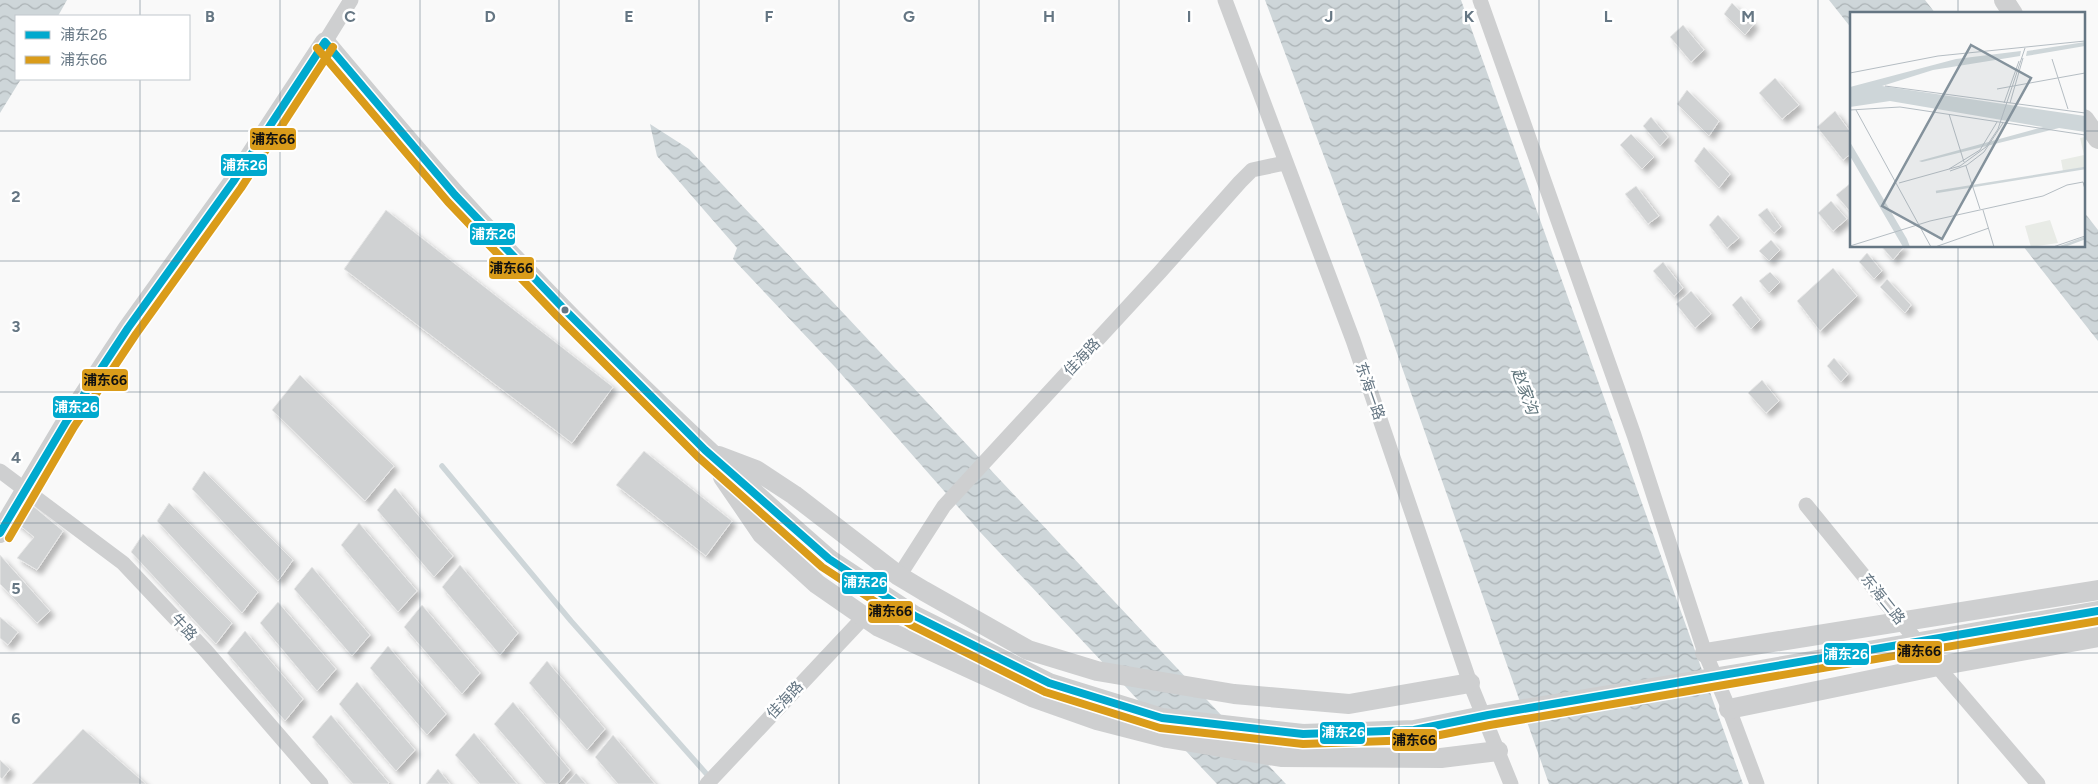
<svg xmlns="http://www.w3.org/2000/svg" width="2098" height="784" font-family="Figtree,'Noto Sans SC',sans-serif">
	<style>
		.water { fill: url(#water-waves) }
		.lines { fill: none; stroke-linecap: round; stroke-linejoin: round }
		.stream { stroke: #ced6d9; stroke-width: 5.5 }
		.building { fill: #d0d2d3; stroke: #e8e8e8; filter: url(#shadow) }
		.minor { stroke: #cecfd0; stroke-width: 15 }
		.tertiary { stroke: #cecfd0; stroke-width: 20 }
		.tertiary-bridge { stroke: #cecfd0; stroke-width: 20 }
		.bus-1-casing { stroke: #fff; stroke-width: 11 }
		.bus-2-casing { stroke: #fff; stroke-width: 11 }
		.bus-1 { stroke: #00a9ce; stroke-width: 8 }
		.bus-2 { stroke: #da9c1a; stroke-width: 8 }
		.grid { fill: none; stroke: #657683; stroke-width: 1; stroke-opacity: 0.55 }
		.bus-dot { fill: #657683; stroke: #fff; stroke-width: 2 }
		.labels { text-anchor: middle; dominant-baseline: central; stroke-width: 5; stroke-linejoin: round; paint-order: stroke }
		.street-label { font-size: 15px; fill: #657683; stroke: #fff }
		.water-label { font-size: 16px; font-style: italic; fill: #60757c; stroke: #fff }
		.inset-river { fill: none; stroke: #ced6d9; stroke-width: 2.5 }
		.inset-road { fill: none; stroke: #b5bdc3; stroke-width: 1 }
		.view { fill: #84929c; fill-opacity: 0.15; stroke: #84929c; stroke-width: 2.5 }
		.inset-edge { fill: none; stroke: #657683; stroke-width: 2.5 }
		.grid-label { font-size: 16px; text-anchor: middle; font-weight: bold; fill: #657683; stroke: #fff; stroke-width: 5; stroke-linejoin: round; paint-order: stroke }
		.line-badge { stroke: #fff; stroke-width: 2 }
		.badge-label { font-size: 14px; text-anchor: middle; font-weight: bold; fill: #fff }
		.pale-badge-label { font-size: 14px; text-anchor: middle; font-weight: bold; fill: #111 }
	</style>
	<defs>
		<pattern id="water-waves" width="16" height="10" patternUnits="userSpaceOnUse" patternTransform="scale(1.25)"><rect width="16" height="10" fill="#ced6d9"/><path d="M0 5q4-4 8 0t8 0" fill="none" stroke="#abb2b5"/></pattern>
		<filter id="shadow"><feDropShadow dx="4.5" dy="4.5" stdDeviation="2.5" flood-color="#0004"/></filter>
	</defs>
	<rect width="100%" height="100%" fill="#f9f9f9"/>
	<path class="water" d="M0 0H67L58 16H16V79H21L0 113Z
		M1265 0H1461L1743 784H1549L1380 305Z
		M1829 0H1925L1936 14H1852V29Z
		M650 124 689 149 1286 784H1217L981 533 835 367 733 259 737 248 657 156Z
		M2084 212 2098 230V341L2023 246H2084Z"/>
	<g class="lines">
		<path class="stream" d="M442 466 571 621 711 779"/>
	</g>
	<path class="building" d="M1732 3 1754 24 1745 35 1724 14Z
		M1683 25 1704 50 1691 62 1670 37Z
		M1775 78 1799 105 1782 119 1759 93Z
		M1687 90 1719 121 1709 136 1677 104Z
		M1835 111 1852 134V153L1843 160 1817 127Z
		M1651 117 1668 137 1660 146 1643 126Z
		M1631 134 1654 157 1642 169 1620 145Z
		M1704 147 1730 174 1719 188 1694 161Z
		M1852 182V214L1836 195Z
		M1636 186 1659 216 1648 224 1625 194Z
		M1831 201 1847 219 1833 231 1818 213Z
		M1767 208 1781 227 1774 233 1758 215Z
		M386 210 613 387 572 443 344 269Z
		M1718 215 1739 238 1727 248 1709 225Z
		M1771 240 1780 250 1769 261 1759 251Z
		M1881 246H1902L1903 248 1893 260Z
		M1867 253 1882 271 1874 279 1859 262Z
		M1663 262 1683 288 1674 296 1653 271Z
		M1833 268 1857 296 1820 331 1797 301Z
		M1770 272 1780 282 1769 293 1759 281Z
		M1887 279 1911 305 1905 313 1880 287Z
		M1691 291 1711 314 1695 328 1676 304Z
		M1741 296 1760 320 1751 329 1732 305Z
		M1834 358 1848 374 1841 382 1827 366Z
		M300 375 394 466 365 501 272 410Z
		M1762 380 1779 401 1766 413 1748 393Z
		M644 451 732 521 706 556 616 485Z
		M204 471 293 560 278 581 192 489Z
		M395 488 453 556 434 577 377 510Z
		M26 500 63 531 37 570 17 558 34 537 13 520Z
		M169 503 258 592 242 613 157 521Z
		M359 523 417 591 398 612 341 545Z
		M143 534 232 623 216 644 131 552Z
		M0 555 50 611 37 623 0 584Z
		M460 565 518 633 500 655 442 587Z
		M312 567 370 635 352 656 294 589Z
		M278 602 336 669 317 691 260 623Z
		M422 605 480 673 462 694 404 627Z
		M0 617 18 632 8 645 0 638Z
		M245 631 303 699 285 721 227 653Z
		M388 646 446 714 427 735 370 668Z
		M547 661 605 729 587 750 529 683Z
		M357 682 415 750 396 771 339 704Z
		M513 702 570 770 558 784H546L494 724Z
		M331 715 389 783 388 784H353L312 737Z
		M83 729 146 784H32Z
		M474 733 517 784H480L455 755Z
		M613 735 655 784H618L595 757Z
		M0 760 10 769 2 779 0 777Z
		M438 769 450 784H426Z
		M576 773 586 784H566Z"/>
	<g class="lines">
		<path class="minor" d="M1225 0 1353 340 1470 683 1511 784
			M1480 0 1634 435 1705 653 1729 709 1757 784
			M325 42 351 0
			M0 471 123 563 206 651 321 784
			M1806 505 1943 673 2038 784
			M899 576 944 506 1160 272 1240 182 1252 170 1285 163
			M707 784 864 617"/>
		<path class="tertiary" d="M2004 0 2013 14
			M2084 119 2098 139
			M719 456 756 470 794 495 899 576 924 591 1028 650 1097 671 1234 694 1349 704 1470 683
			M723 477 762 534 817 584 879 627 1032 697 1097 720 1167 738 1281 757 1441 758 1498 751
			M0 533 66 422 128 328 233 182 325 42C368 93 411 145 456 195 572 324 698 445 829 559
			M1705 653 2098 590
			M1729 709 1938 666 2098 637"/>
		<path class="tertiary-bridge" d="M829 559 915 616 1049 683 1162 718 1303 734 1414 730 1488 715 1755 671 2098 611"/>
		<defs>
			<path id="bus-1" d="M325 42 455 195 564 309 705 450 829 559 915 616 1049 683 1162 718 1303 734 1414 730 1488 715 2098 611
				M0 533 66 422 128 328 233 182 325 42"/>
			<path id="bus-2" d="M317 48 448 202 557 316 698 457 822 567 911 625 1045 692 1160 728 1303 744 1415 740 1490 725 2098 621
				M9 538 74 427 136 334 241 188 333 47"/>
		</defs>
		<use href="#bus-1" class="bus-1-casing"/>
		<use href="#bus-2" class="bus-2-casing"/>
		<use href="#bus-1" class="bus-1"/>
		<use href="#bus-2" class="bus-2"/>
	</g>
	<path class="grid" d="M140 0V16M280 0V784M420 0V784M559 0V784M699 0V784M839 0V784M979 0V784M1119 0V784M1259 0V784M1399 0V784M1539 0V784M1678 0V784M1818 0V784M1958 0V14M140 79V784M0 131H1852M2084 131H2098M1958 246V784M0 261H2098M0 392H2098M0 523H2098M0 653H2098"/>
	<circle class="bus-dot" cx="565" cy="310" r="4.5"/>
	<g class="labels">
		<g class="street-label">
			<text transform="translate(1082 357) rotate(-47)">佳海路</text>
			<text transform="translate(1370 391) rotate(71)">东海一路</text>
			<text transform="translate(1883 599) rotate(51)">东海二路</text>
			<text transform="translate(184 627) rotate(47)">牛路</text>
			<text transform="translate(785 700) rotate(-47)">佳海路</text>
		</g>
		<g class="water-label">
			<text transform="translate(1525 391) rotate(70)">赵家沟</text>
		</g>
	</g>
	<g transform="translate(1850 12)">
		<rect width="235" height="235" fill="#f9f9f9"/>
		<path d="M235 125V155L213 159 211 148 234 143 230 126ZM200 208 208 231 181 235 175 214Z" fill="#e8ebe6"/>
		<path d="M235 30V34L176 44 177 39ZM171 39 170 44 83 58 32 74 235 104V120L209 116 72 150 69 149 193 115 40 89 0 95V75L106 47ZM0 130 57 227 60 235H53L0 144Z" fill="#ced6d9"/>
		<path class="inset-river" d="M86 180 235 156M211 235 235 226"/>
		<path class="inset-road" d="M202 47 218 97M0 61 88 44 235 29M35 74 235 101M147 77 235 61M154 91 169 49M160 91 173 46M0 98 50 95 235 123M6 98 81 235M99 102 114 150M116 154 130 197M99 157 130 138 147 110M100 159 117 153 134 140 153 111M49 171 110 154 136 135 148 117 175 36M133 198 144 235M0 234 80 209 193 184 217 173 233 170 235 177M85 235 139 216M203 235 235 224"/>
		<path class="view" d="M121 33 181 66 92 227 32 194Z"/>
		<rect width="235" height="235" class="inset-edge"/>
	</g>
	<g class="grid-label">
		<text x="210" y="22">B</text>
		<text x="350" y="22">C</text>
		<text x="490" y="22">D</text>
		<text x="629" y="22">E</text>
		<text x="769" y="22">F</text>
		<text x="909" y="22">G</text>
		<text x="1049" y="22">H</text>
		<text x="1189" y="22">I</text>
		<text x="1329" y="22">J</text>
		<text x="1469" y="22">K</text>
		<text x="1608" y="22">L</text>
		<text x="1748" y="22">M</text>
		<text x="16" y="202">2</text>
		<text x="16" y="332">3</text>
		<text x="16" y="463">4</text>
		<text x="16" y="594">5</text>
		<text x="16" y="724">6</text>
	</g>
	<g class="line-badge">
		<rect x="249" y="127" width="48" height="24" rx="5" fill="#da9c1a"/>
		<rect x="220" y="153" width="48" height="24" rx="5" fill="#00a9ce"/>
		<rect x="469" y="222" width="47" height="24" rx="5" fill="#00a9ce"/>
		<rect x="488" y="256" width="47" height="24" rx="5" fill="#da9c1a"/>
		<rect x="81" y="368" width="48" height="24" rx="5" fill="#da9c1a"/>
		<rect x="52" y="395" width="48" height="24" rx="5" fill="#00a9ce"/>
		<rect x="841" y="571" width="47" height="24" rx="5" fill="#00a9ce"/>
		<rect x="867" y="600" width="47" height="24" rx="5" fill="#da9c1a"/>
		<rect x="1896" y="640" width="47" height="24" rx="5" fill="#da9c1a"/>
		<rect x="1823" y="642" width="47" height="24" rx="5" fill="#00a9ce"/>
		<rect x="1319" y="721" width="47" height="24" rx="5" fill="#00a9ce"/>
		<rect x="1391" y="728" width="47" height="24" rx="5" fill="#da9c1a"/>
	</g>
	<g class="badge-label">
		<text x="244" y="170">浦东26</text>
		<text x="493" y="239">浦东26</text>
		<text x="76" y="412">浦东26</text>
		<text x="865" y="587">浦东26</text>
		<text x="1846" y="659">浦东26</text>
		<text x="1343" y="737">浦东26</text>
	</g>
	<g class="pale-badge-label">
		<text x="273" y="144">浦东66</text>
		<text x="511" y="273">浦东66</text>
		<text x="105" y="385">浦东66</text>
		<text x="890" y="616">浦东66</text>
		<text x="1919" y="656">浦东66</text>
		<text x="1414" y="745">浦东66</text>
	</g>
	<rect x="15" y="15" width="175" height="65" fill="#ffffff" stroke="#c1c8cd"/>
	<rect x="25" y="31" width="25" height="8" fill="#00a9ce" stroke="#c1c8cd"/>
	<text x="60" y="40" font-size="15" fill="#657683">浦东26</text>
	<rect x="25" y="56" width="25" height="8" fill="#da9c1a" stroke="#c1c8cd"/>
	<text x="60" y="65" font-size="15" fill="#657683">浦东66</text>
</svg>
